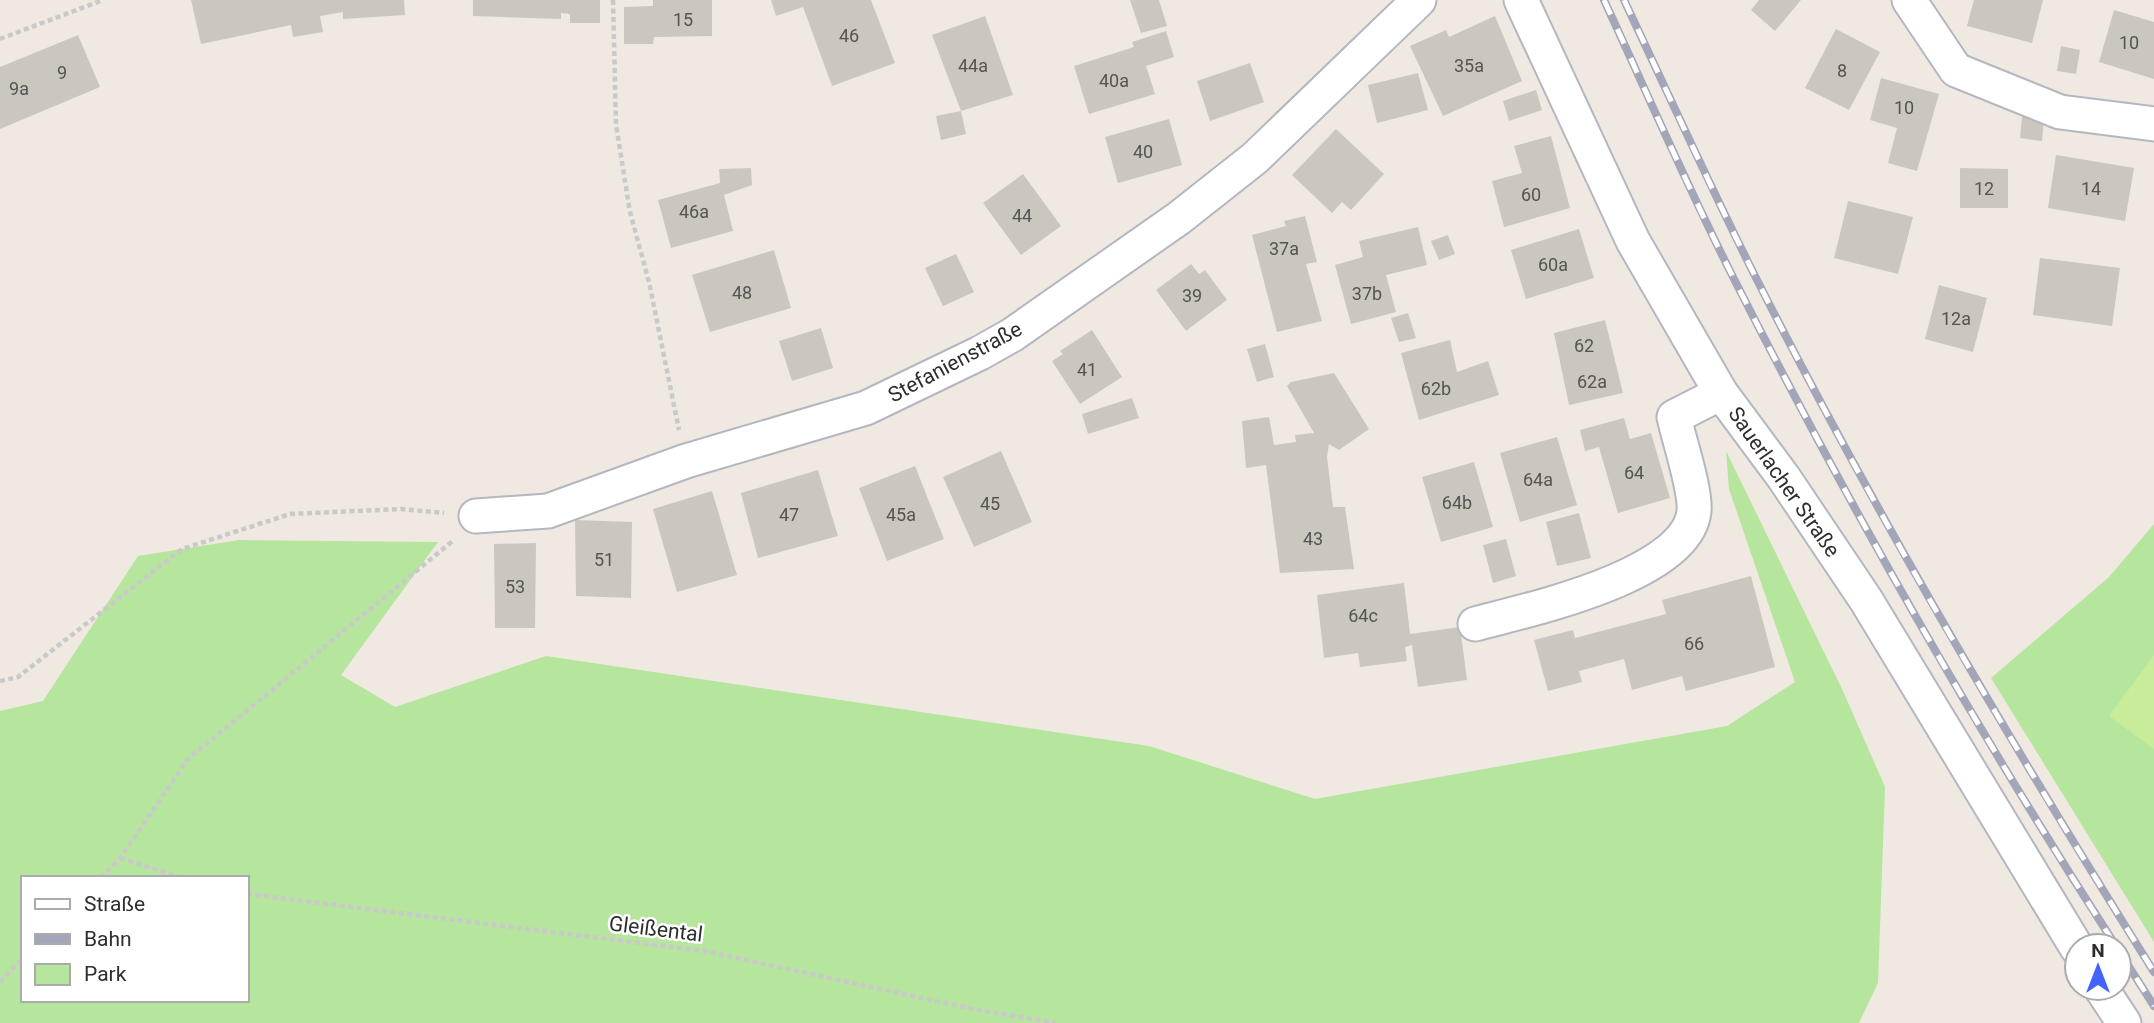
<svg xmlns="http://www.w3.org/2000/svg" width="2154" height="1023" font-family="Roboto,sans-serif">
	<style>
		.green { fill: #b6e59e; fill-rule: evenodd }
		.pitch { fill: #c9ec9a }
		.building { fill: #cbc7bf }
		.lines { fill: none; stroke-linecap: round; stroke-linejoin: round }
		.minor-casing { stroke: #b4b7c1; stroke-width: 37 }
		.path { stroke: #c9c9c9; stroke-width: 4.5; stroke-dasharray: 5 3.5; stroke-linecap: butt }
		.minor { stroke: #fff; stroke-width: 33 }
		.rail-casing { stroke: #a3a6b8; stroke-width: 8 }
		.rail { stroke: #fff; stroke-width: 5; stroke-dasharray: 16; stroke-linecap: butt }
		.labels { text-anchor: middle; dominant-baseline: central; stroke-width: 5; stroke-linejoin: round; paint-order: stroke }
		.number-label { font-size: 18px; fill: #555452 }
		.street-label { font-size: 21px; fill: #2e2e2e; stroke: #fff }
	</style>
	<rect width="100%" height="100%" fill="#efe9e1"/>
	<path class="green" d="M1726 451 1843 691 1885 787 1878 983 1859 1023H0V711L43 701 138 556 239 540 438 542 341 675 395 707 546 656 1149 746 1315 799 1727 726 1795 682 1729 489ZM23 878H247V1000H23Z
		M2154 524V942L1991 678 2109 577Z"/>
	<path class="pitch" d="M2154 655V749L2109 716Z"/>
	<path class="building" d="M191 0H404L405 15 343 19V12L320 16 323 32 293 37 291 25 201 44Z
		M473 0H600V23H570V14L561 13V19L473 16Z
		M653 0H712V36L654 37 653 44H624V7L653 6Z
		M771 0H871L895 63 832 86 803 7 776 16Z
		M1130 0H1159L1167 26 1141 33Z
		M1759 0H1801L1775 31 1751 10Z
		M1974 0H2043L2032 43 1967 26Z
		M2114 10 2154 22V79L2099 62Z
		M985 16 1013 95 961 111 932 35Z
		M1495 16 1522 81 1443 116 1410 46 1446 30 1449 37Z
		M1836 29 1880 52 1849 110 1805 88Z
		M1166 31 1174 57 1146 66 1155 94 1089 114 1074 66 1134 47 1132 42Z
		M78 35 100 87 0 129V67Z
		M2061 46 2080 50 2076 74 2057 71Z
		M1250 63 1264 102 1210 121 1197 81Z
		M1418 73 1428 110 1377 123 1368 85Z
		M1881 78 1939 94 1917 171 1888 163 1897 128 1870 120Z
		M1536 90 1542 110 1509 121 1503 101Z
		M961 111 966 134 941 140 936 116Z
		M2022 117 2044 119 2042 141 2020 138Z
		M1169 119 1182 165 1118 183 1105 137Z
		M1336 129 1384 174 1351 210 1342 202 1332 213 1292 175Z
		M1551 136 1570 208 1504 227 1492 181 1522 173 1514 146Z
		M2056 155 2134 168 2125 221 2048 208Z
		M751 168 752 185 724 195 733 231 671 248 658 200 720 183 719 169Z
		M1960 168 2008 169V208H1960Z
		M1023 174 1061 226 1021 255 983 203Z
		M1848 201 1913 217 1898 274 1834 258Z
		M1305 216 1317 262 1306 264 1322 321 1277 332 1252 235 1286 226 1284 221Z
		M1418 227 1427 265 1386 275 1396 312 1351 324 1335 265 1363 257 1359 241Z
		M1579 229 1594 278 1526 299 1511 250Z
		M1448 235 1455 254 1439 260 1431 241Z
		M774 250 791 308 710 332 692 275Z
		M956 254 974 292 943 306 925 268Z
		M2040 258 2120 268 2112 326 2033 315Z
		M1191 264 1199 274 1205 270 1227 300 1186 331 1156 290Z
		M1939 285 1987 298 1973 352 1925 339Z
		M1408 313 1416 338 1399 342 1391 318Z
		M1605 320 1623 393 1569 405 1554 333Z
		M821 328 833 368 792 381 779 341Z
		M1092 330 1122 377 1080 404 1052 361 1063 354 1060 351Z
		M1450 340 1457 372 1488 361 1499 395 1419 420 1401 353Z
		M1265 344 1274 377 1257 382 1247 349Z
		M1334 373 1369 429 1339 450 1329 444 1327 457 1333 507H1345L1354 569 1280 573 1266 465 1246 468 1242 421 1269 417 1274 445 1296 442 1295 435 1314 433 1287 386 1291 382Z
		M1132 398 1139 418 1088 434 1082 414Z
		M1624 418 1630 439 1651 433 1670 498 1618 513 1599 447 1585 451 1580 430Z
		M1557 437 1577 505 1520 522 1500 453Z
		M1001 451 1032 522 974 547 943 477Z
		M1474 462 1493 527 1441 542 1422 477Z
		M915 466 944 539 887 561 859 488Z
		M818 470 838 536 758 558 741 493Z
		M712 491 737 575 677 592 653 509Z
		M1579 513 1591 558 1557 566 1546 522Z
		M575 520 632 522 631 598 576 596Z
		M1506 539 1516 576 1493 583 1483 545Z
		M536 543 535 628H495L494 544Z
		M1751 576 1775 667 1686 691 1682 676 1632 690 1624 659 1579 671 1582 682 1548 691 1534 640 1573 630 1575 638 1666 614 1662 600Z
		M1404 583 1410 634 1460 627 1467 680 1418 687 1412 645 1405 647 1407 661 1360 667 1358 653 1324 658 1317 595Z"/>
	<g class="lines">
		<defs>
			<path id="minor" d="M1521 0 1633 241 1721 393 1784 478 1866 600 2077 948
				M1909 0 1956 70 2060 112 2154 124
				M476 516 548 511 686 461 866 408 980 353 1012 335 1179 218 1255 158 1419 0
				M1475 624C1527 610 1688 576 1694 511 1696 490 1679 440 1674 417L1721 393
				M2101 988 2124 1023"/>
		</defs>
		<use href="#minor" class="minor-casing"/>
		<path class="path" d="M613 0 616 125 630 212 649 282 679 430
			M0 39 103 0
			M0 681 18 677 182 549 290 514 401 509 444 513
			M120 858 184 878
			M101 878 120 858 188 759 454 540
			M247 894 704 951 973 1009 1056 1023
			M0 982 23 958"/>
		<use href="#minor" class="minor"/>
		<defs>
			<path id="rail" d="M1604 0C1647 93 1688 188 1734 279 1850 508 1977 731 2116 946
				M1624 0C1667 91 1708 182 1753 272 1874 512 2011 744 2154 972
				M2119 951 2154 1006"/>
		</defs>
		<use href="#rail" class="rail-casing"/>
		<use href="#rail" class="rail"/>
	</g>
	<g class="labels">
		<g class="number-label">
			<text x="683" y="19">15</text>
			<text x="849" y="35">46</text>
			<text x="2129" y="42">10</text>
			<text x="973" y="65">44a</text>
			<text x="1469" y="65">35a</text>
			<text x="1842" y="70">8</text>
			<text x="62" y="72">9</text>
			<text x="1114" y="80">40a</text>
			<text x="19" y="88">9a</text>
			<text x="1904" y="107">10</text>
			<text x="1143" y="151">40</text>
			<text x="1984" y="188">12</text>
			<text x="2091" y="188">14</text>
			<text x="1531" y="194">60</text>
			<text x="694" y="211">46a</text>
			<text x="1022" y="215">44</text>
			<text x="1284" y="248">37a</text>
			<text x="1553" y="264">60a</text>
			<text x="742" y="292">48</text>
			<text x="1367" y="293">37b</text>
			<text x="1192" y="295">39</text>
			<text x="1956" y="318">12a</text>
			<text x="1584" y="345">62</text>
			<text x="1087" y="369">41</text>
			<text x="1592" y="381">62a</text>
			<text x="1436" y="388">62b</text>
			<text x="1634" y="472">64</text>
			<text x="1538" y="479">64a</text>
			<text x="1457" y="502">64b</text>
			<text x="990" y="503">45</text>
			<text x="789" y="514">47</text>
			<text x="901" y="514">45a</text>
			<text x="1313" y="538">43</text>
			<text x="604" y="559">51</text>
			<text x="515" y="586">53</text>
			<text x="1363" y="615">64c</text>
			<text x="1694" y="643">66</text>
		</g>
		<g class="street-label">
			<text transform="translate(955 362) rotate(-28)">Stefanienstraße</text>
			<text transform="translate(1784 482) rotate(55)">Sauerlacher Straße</text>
			<text transform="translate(656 929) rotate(7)">Gleißental</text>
		</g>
	</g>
	<rect x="21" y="876" width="228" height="126" fill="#ffffff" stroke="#ababab" stroke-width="2"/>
	<rect x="35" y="899" width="35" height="10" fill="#ffffff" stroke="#ababab" stroke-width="2"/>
	<text x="84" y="911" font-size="21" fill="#2e2e2e">Straße</text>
	<rect x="35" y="934" width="35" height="10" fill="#a3a6b8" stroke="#ababab" stroke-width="2"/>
	<text x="84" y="946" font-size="21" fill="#2e2e2e">Bahn</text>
	<rect x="35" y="964" width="35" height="21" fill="#b6e59e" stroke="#ababab" stroke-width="2"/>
	<text x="84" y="981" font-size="21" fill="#2e2e2e">Park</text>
	<g transform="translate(2098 967)"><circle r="33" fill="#ffffff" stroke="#ababab" stroke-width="2"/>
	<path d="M0-5L12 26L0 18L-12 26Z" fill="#4264fb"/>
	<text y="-10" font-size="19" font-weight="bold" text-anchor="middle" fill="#2e2e2e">N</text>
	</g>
</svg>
